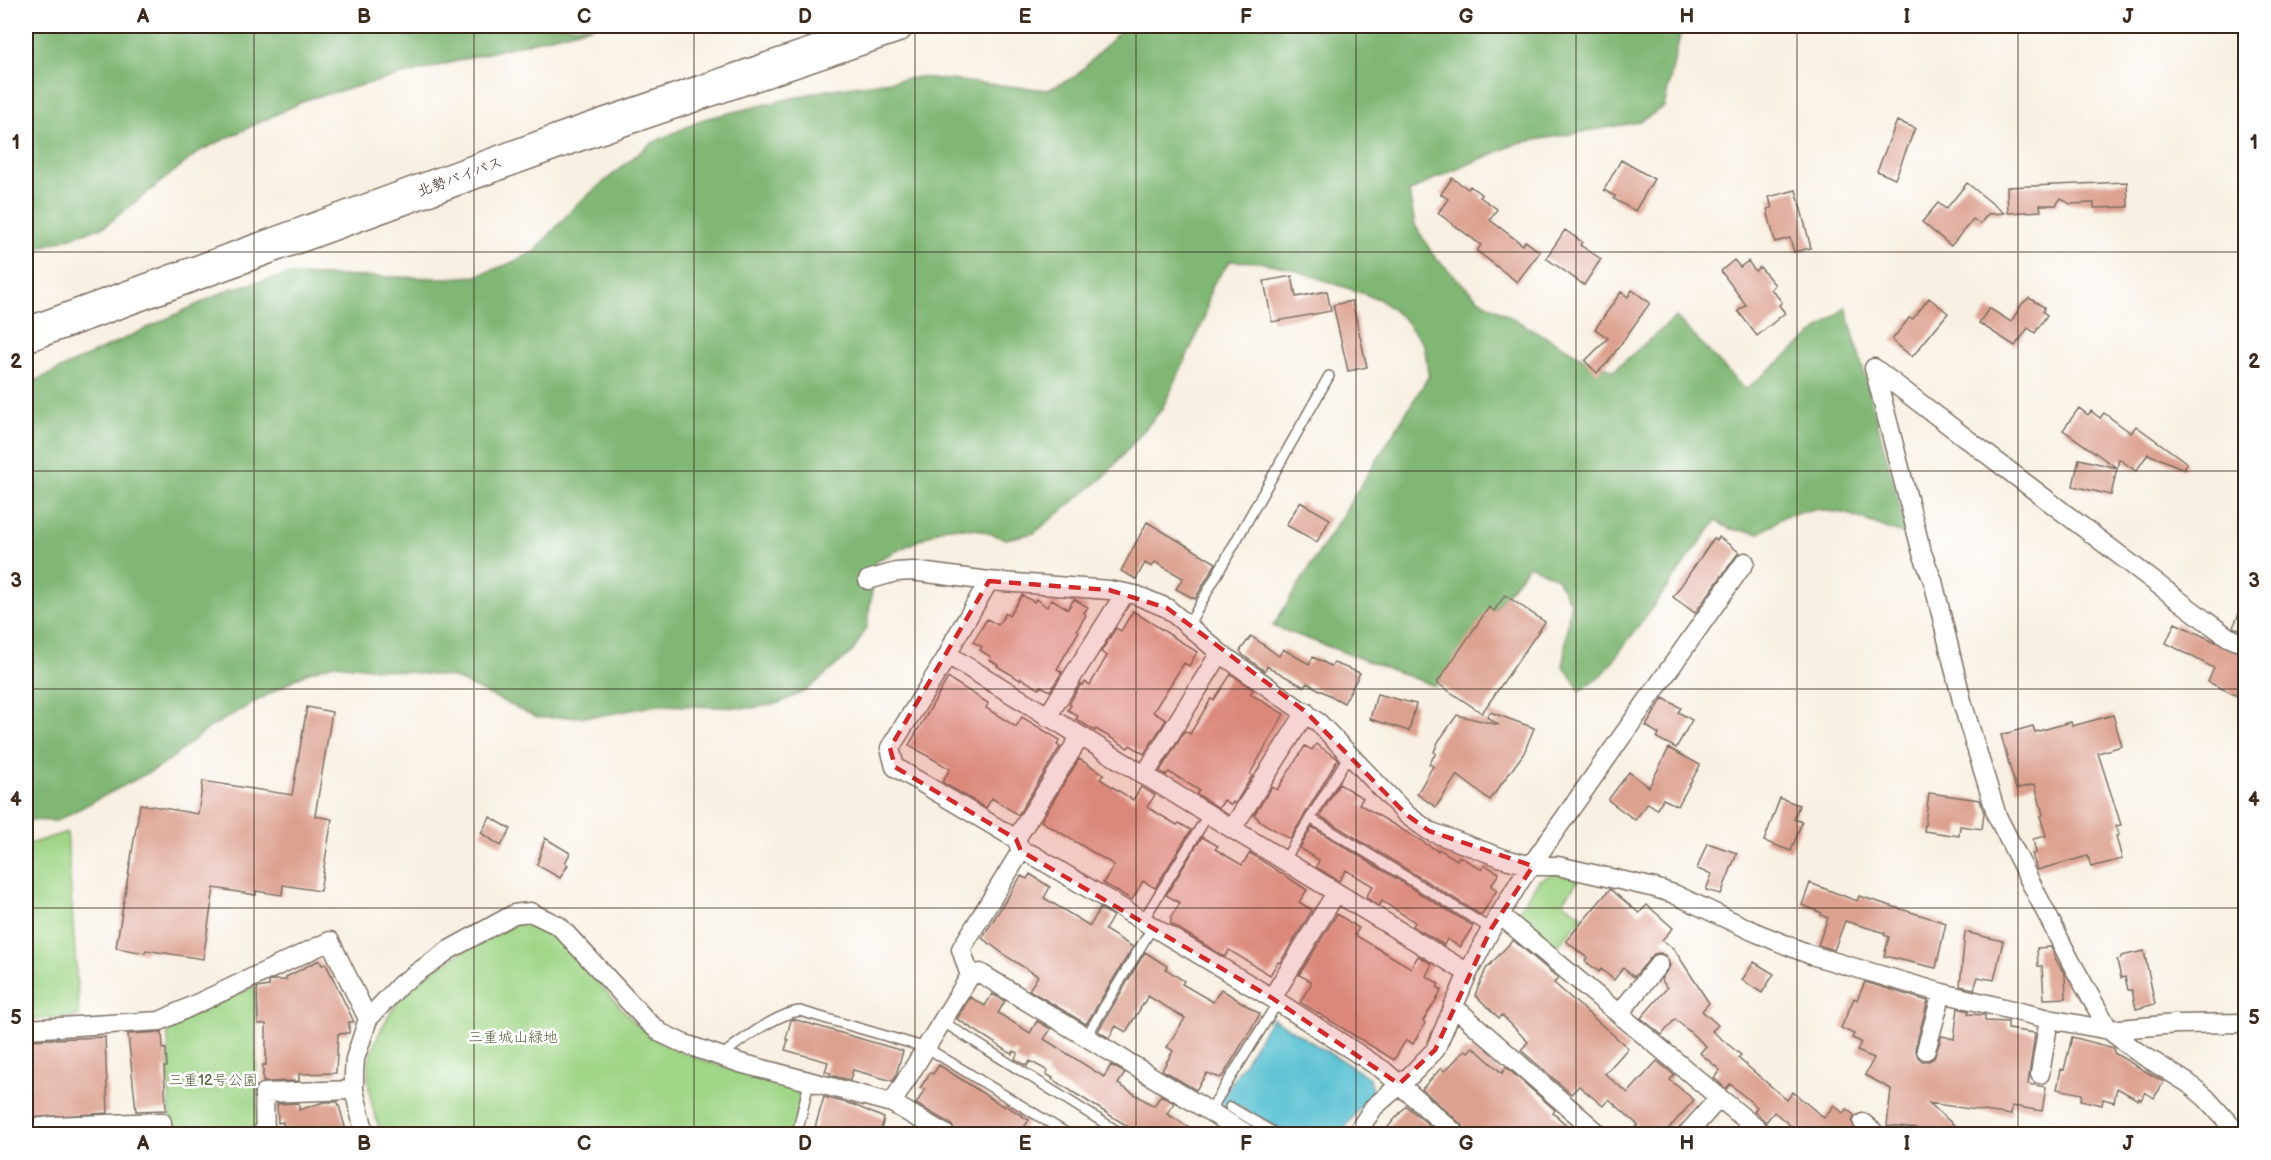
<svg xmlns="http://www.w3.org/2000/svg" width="2271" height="1160" font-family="'Balsamiq Sans','Klee One',sans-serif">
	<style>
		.green { fill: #a0d687; stroke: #6e8052; stroke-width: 1.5 }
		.forest { fill: #80b774; stroke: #5e7049; stroke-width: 1.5 }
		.water { fill: #56c0d1; stroke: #487578; stroke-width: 1.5 }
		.building { fill: #dda190 }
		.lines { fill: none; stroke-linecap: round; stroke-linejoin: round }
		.lane-casing { stroke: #7d6f63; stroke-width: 12 }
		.street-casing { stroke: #7d6f63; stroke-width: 21 }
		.highway-casing { stroke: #7d6f63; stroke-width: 36 }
		.lane { stroke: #fff; stroke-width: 9 }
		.street { stroke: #fff; stroke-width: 18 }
		.highway { stroke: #fff; stroke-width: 33 }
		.marked { fill: #d62828; fill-opacity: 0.2; stroke: #d62828; stroke-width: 4.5; stroke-dasharray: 12 8; stroke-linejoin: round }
		.grid { fill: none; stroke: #3b2a1e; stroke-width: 1.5; stroke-opacity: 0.55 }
		.labels { text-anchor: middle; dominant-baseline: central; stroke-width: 5; stroke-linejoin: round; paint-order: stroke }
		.street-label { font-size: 15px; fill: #3b2a1e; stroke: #fff }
		.park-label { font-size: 15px; fill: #595e3e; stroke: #fff }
		.neatline { fill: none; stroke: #3b2a1e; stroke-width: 2 }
		.grid-label { font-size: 20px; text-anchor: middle; font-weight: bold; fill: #3b2a1e }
	</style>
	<rect width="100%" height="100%" fill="#fff"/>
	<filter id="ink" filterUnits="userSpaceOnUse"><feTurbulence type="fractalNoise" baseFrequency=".0167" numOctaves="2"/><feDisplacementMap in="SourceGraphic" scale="12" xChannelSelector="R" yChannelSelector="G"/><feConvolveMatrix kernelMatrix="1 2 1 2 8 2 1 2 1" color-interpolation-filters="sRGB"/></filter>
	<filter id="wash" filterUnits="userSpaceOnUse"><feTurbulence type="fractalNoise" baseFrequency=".008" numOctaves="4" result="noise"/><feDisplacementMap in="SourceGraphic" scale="24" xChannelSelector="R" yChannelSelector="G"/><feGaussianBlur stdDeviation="1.35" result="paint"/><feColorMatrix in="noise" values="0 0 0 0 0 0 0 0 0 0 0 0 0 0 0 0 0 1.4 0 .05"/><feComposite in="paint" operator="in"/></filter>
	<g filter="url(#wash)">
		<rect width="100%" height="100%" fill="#f8f0e2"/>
		<path class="green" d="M67 832 79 1016 26 1020V845Z
			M1555 873 1579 879 1563 902 1583 916 1554 951 1522 923 1517 913 1539 880Z
			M523 922 539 926 550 931 639 1027C685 1062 749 1073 803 1090L793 1134H381C374 1112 365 1086 369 1062 372 1043 392 1007 405 993 427 971 493 931 523 922Z
			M255 986 258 1134H170L168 1026Z"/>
		<path class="forest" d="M26 26H594L308 99 200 151 105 226 26 252Z
			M1125 26H1682L1664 107 1639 122 1518 143 1436 178 1409 192 1415 225 1433 255 1478 299 1587 360 1614 370 1676 317 1745 390 1846 307 1908 536 1848 514 1815 509 1785 516 1760 533 1730 529 1716 521 1604 673 1580 691 1563 665 1570 603 1557 578 1529 565 1435 686 1273 626 1429 376 1424 345 1404 319 1379 299 1289 268 1259 262 1230 261 1211 287 1204 320 1162 409 1105 476 1034 533 1006 539 976 529 946 527 876 561 867 627 853 651 807 690 779 703 751 708 658 705 599 716 538 718 452 677 334 664 306 673 209 728 163 765 56 821 26 820V385L230 289 288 275 447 278 476 276 506 265 534 252 576 205 650 144 704 119 826 90 920 77 1048 90 1076 76Z"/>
		<path class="water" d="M1272 1018 1370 1078 1372 1094 1364 1101 1341 1134H1287L1232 1103 1227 1112 1217 1106Z"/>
		<g id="blocks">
			<path class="building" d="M1897 121 1915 128 1895 179 1877 171Z
				M1621 160 1654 179 1635 211 1614 199 1615 196 1604 190Z
				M1452 178 1468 189 1470 186 1482 195 1480 197 1497 209 1490 220 1523 245 1525 241 1540 252 1517 282 1477 251 1481 245 1438 213 1448 199 1441 194Z
				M2127 182 2128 207 2094 208V203L2070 204 2061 198 2056 205H2040L2041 211 2008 213 2007 187Z
				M1967 183 2004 213 1988 214 1980 224 1973 219 1951 246 1922 222 1938 203 1946 209Z
				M1796 190 1811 248 1794 252 1790 238 1775 242 1767 209 1772 208 1769 197Z
				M1565 230 1582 242 1580 245 1601 259 1584 285 1546 258Z
				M1734 260 1740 267 1748 261 1755 271 1760 267 1775 285 1771 289 1782 302 1779 305 1785 313 1757 336 1738 311 1746 305 1721 271Z
				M1292 276 1296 297 1327 291 1331 311 1272 322 1264 281Z
				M1632 290 1650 303 1608 362 1597 373 1585 361 1608 338 1595 329 1621 292 1628 297Z
				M1929 298 1948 313 1912 357 1892 340 1909 318 1913 319Z
				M2029 298 2044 307 2043 312 2047 315 2035 333 2028 328 2015 346 1979 323 1989 308 2011 322 2022 304Z
				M1352 301 1367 367 1348 371 1333 305Z
				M2079 408 2088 415 2091 411 2100 418 2104 413 2131 433 2136 426 2187 463 2184 469 2148 454 2136 471 2119 459 2111 495 2073 486 2079 459 2117 468 2063 430Z
				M1300 502 1330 519 1317 542 1286 525Z
				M1147 522 1216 563 1195 599 1176 589 1183 578 1155 562 1152 567 1145 563 1136 579 1121 571Z
				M1719 537 1739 552 1695 613 1673 597 1714 538 1717 540Z
				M1022 595 1034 602 1036 599 1047 607 1052 599 1068 609 1074 599 1088 607 1084 613 1086 615 1077 630 1079 631 1057 669 1062 672 1050 691 1041 686 1039 689 1021 678 1020 680 997 666 998 665 990 660 991 657 980 650 982 647 973 642 987 619 998 625 1006 613 1009 616Z
				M1505 595 1545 622 1482 713 1437 683 1489 607 1494 611Z
				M2246 599V632L2233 627Z
				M1133 611 1197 652 1189 666 1184 663 1153 712 1166 720 1144 754 1130 745 1128 748 1096 729 1095 731 1076 719 1078 716 1068 710 1071 705 1069 704 1081 684 1083 685 1085 682 1090 685 1107 656 1101 652 1116 628 1121 631Z
				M2175 623 2246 656V700L2208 682 2214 668 2166 643Z
				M1251 636 1279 656 1283 649 1309 664 1313 657 1331 666 1334 663 1360 673 1344 703 1307 683 1304 687 1267 666 1265 671 1243 655 1240 651Z
				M1231 674 1253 690 1250 694 1284 714 1250 774 1252 776 1235 804 1233 802 1231 805 1224 800 1219 808 1197 794 1199 790 1169 772 1166 775 1160 771 1185 731 1190 734 1211 699 1214 700Z
				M948 678 988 703 986 708 1016 727 1022 717 1060 740 1057 745 1060 747 1018 815 992 798 986 808 942 782 950 769 909 745Z
				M1377 694 1416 704 1409 731 1370 719Z
				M1663 698 1681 708 1678 712 1692 720 1676 748 1657 738 1659 734 1646 726Z
				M307 707 332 712 315 816 332 819 320 891 283 885 282 895 256 891V895L214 888 203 959 146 950 145 953 116 948 140 804 198 814 203 781 292 795Z
				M1490 712 1534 728 1524 753 1490 800 1457 775 1436 807 1417 794 1433 766 1429 764 1436 753 1434 752 1438 742 1457 715 1499 725 1487 717Z
				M2113 715 2122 746 2098 753 2121 825 2116 826 2119 835 2116 836 2122 859 2091 867 2088 856 2037 870 2032 854 2036 853 2033 839 2046 836 2040 816 2043 815 2035 784 2016 789 2001 735 2033 726 2035 732 2071 722 2072 726Z
				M1316 744 1338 759 1290 839 1258 820V818L1254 815 1272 787 1277 790 1305 746 1312 750Z
				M1669 748 1700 765 1678 806 1663 799 1657 809 1648 803 1635 820 1608 800 1629 772 1649 787Z
				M1079 759 1104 774 1100 779 1133 800 1141 787 1155 795 1147 807 1177 825 1179 823 1191 830 1155 888 1143 881 1132 900 1103 883 1114 865 1041 821Z
				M1339 784 1363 798 1359 804 1438 851 1439 849 1457 860 1459 856 1482 870 1485 865 1499 873 1491 886 1497 890 1485 909 1481 915 1320 816Z
				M1929 793 1980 800 1984 813 1982 829 1960 826 1959 836 1924 831Z
				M1780 798 1799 805 1794 819 1802 822 1791 851 1764 841Z
				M490 817 511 829 501 846 481 833Z
				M1312 827 1473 926 1460 947 1447 939 1444 945 1413 926 1415 922 1382 901 1379 906 1366 897 1373 886 1346 870 1339 881 1316 867 1319 860 1300 848Z
				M1202 837 1218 846 1215 849 1242 865 1250 853 1307 890 1299 902 1312 910 1280 963 1278 962 1270 975 1229 950 1225 957 1171 924V917L1180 903 1166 895Z
				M545 838 570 853 565 863 568 865 560 878 537 865Z
				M1707 843 1737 853 1721 894 1706 890 1712 874 1697 869Z
				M1030 874 1050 887 1044 898 1090 926 1100 908 1113 916 1105 930 1133 947 1086 1024 1029 990 1038 976 1009 958 982 938 1021 876 1027 879Z
				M1810 883 1857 901 1859 896 1946 923 1936 968 1884 956 1889 937 1884 935 1885 933 1845 921 1834 950 1818 945 1828 918 1821 915 1822 913 1802 905Z
				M1610 889 1639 913 1647 905 1673 928 1662 940 1674 949 1709 1003 1702 1011 1718 1025 1712 1031 1741 1055 1738 1058 1787 1100 1793 1092 1824 1118 1834 1105 1843 1113 1847 1109 1855 1116 1852 1122 1856 1132 1854 1134H1801L1774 1112 1766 1122 1754 1111 1757 1107 1730 1084 1726 1089 1714 1078 1720 1070 1700 1053 1706 1046 1675 1019 1662 1035 1641 1018 1667 988 1661 979 1670 966 1666 956 1660 953 1654 954 1634 977 1623 968 1614 980 1601 969 1599 972 1585 961 1587 958 1566 941Z
				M1337 914 1359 928 1355 935 1411 968 1418 956 1432 964 1426 976 1439 984 1437 987 1442 990 1423 1021 1425 1023 1413 1044 1406 1040 1394 1060 1300 1002 1311 984V981L1299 975Z
				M1965 932 2003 941 1994 980 1978 977 1974 989 1960 986Z
				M1513 940 1558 978 1554 983 1628 1048 1605 1074 1628 1093 1657 1061 1674 1075 1670 1080 1694 1100 1664 1134H1629L1638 1125 1609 1099 1603 1106 1579 1086 1571 1094 1521 1050 1528 1042 1502 1015 1499 1018 1475 995 1486 969Z
				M2051 947 2056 960 2065 975 2066 998 2044 999 2042 966H2038L2037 948Z
				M2144 951 2155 1004 2136 1009 2132 990H2128L2125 977 2121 978 2117 960 2121 959V956Z
				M1145 952 1167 966 1166 969 1184 981 1182 984 1213 1002 1221 989 1260 1014 1224 1074 1220 1078 1207 1073 1196 1090 1162 1070 1173 1051 1167 1047 1185 1018 1148 996 1126 1032 1116 1026 1109 1038 1098 1031Z
				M319 960 322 965 326 964 354 1022H349V1033L338 1034 336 1073 299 1074V1081L263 1082V1065H266V1024H258L257 988 269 986V982L273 980H286V977Z
				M1754 962 1774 974 1762 993 1742 980Z
				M1865 982 1928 1001 1915 1048 1918 1057 1922 1061H1929L1934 1058 1942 1036 1954 1039 1958 1008 1969 1011 1968 1014 1985 1015V1021L2008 1022V1029L2035 1033 2028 1084 2046 1087 2042 1111 2012 1106 2011 1115 1929 1103 1964 1134H1927L1931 1130 1887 1126 1891 1089 1865 1075 1874 1058 1857 1051 1861 1042 1852 1038 1854 1034 1841 1028 1854 998 1857 1000Z
				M992 994 1005 1001 998 1013 1030 1033 1037 1021 1051 1029 1044 1039 1104 1077 1111 1065 1125 1073 1118 1084 1154 1106 1161 1095 1174 1103 1167 1114 1201 1134H1140L1052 1079 1053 1078 1046 1074 1048 1071 1030 1061 1027 1066 1015 1059 1018 1053 1014 1051 1012 1054 957 1019 970 997 985 1006Z
				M793 1019 903 1051 896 1075 893 1081 853 1070 850 1080 830 1075 831 1073 825 1072 828 1062 785 1050 788 1040 786 1039 791 1020Z
				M162 1032 163 1049H166L167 1067H164L166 1110 136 1111 128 1034Z
				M105 1037 108 1113 26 1118V1040Z
				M2072 1037 2114 1048V1053L2164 1082 2154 1098 2145 1092 2141 1100 2139 1098 2138 1100 2117 1088 2114 1102 2103 1099 2102 1105 2081 1100 2082 1094 2057 1089 2061 1069 2064 1070Z
				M1473 1047 1502 1073 1506 1067 1555 1110 1553 1113 1577 1134H1467L1463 1126 1422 1089 1441 1068 1445 1071 1465 1050 1468 1052Z
				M939 1065 1004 1107 1005 1105 1029 1120 1020 1134H956L951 1124 916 1104 925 1089 920 1088 930 1073 933 1074Z
				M824 1097 854 1105 884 1118 880 1134H813Z
				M324 1102H338L347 1134H283V1122L278 1123 277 1104 299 1103V1110Z
				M1406 1106 1440 1134H1382Z"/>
		</g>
	</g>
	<g filter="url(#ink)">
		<use href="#blocks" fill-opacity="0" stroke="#7d6f63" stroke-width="1.5"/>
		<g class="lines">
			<defs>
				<path id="lane" d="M1188 626 1329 376
					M1310 818 1491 929
					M1284 861 1349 755
					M1142 922 1208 815
					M943 1022 1122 1134
					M1086 1037 1152 928
					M721 1056C738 1042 778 1013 800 1011L927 1048 1068 1134
					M1230 1107 1276 1134
					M1209 1112 1278 1002
					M797 1134 809 1082"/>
				<path id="street" d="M1874 368 1922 553 1933 581 1963 705 1997 816 2072 964 2109 1030 2136 1051 2188 1083 2206 1098 2233 1128 2244 1134
					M1874 368 2206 621 2228 637 2246 645
					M868 580 896 572 912 571 989 581 1109 590 1136 595 1167 608 1220 653 1319 723 1407 815 1429 831 1505 859 1533 866H1558L1655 888 1674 894 1757 933 1811 955 1942 993 2049 1019 2109 1030 2176 1024 2246 1023
					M989 581 955 639 948 655 890 748 895 767 1016 839
					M948 655 1468 973
					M1047 717 1125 593
					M1144 776 1220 653
					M1232 829 1306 712
					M1021 851 1033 855 1272 998 1383 1070 1456 1134
					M1500 915 1763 1134
					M970 976 980 973 1247 1134
					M1272 998 1336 893
					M1453 1006 1599 1134
					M1619 1014 1659 964
					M26 1029 160 1021 330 941 368 1019
					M1926 1050 1942 993
					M2040 1074 2049 1019
					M892 1103 970 976 961 949 1021 851 1016 839 1080 737
					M1863 1123 1876 1134
					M26 1129 52 1126 162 1122 163 1134
					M265 1134 264 1093 354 1090
					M365 1134 354 1090V1074L355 1059 368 1019 401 984 449 950 514 914 530 912 559 926 647 1021 661 1033 682 1043 740 1063 892 1103 945 1134
					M1356 1134 1374 1107 1411 1075 1435 1050 1468 973 1491 929 1520 881 1745 562
					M1687 1134 1719 1098"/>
				<path id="highway" d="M26 335 570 137 896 26"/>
			</defs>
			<use href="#lane" class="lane-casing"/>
			<use href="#street" class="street-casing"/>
			<use href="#highway" class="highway-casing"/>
			<use href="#lane" class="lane"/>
			<use href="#street" class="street"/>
			<use href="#highway" class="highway"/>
		</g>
	</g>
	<path class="marked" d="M989 581 1109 590 1167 608 1306 712 1407 815 1429 831 1533 866 1491 929 1435 1050 1399 1084 1272 998 1021 851 1016 839 895 767 890 748Z"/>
	<path class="grid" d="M254 26V1134M474 26V1134M694 26V1134M915 26V1134M1136 26V1134M1356 26V1134M1576 26V1134M1797 26V1134M2018 26V1134M26 252H2246M26 471H2246M26 689H2246M26 908H2246"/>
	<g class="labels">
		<g class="street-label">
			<text transform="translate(460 177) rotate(-20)">北勢バイパス</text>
		</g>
		<g class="park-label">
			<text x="513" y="1037">三重城山緑地</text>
			<text x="213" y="1080">三重12号公園</text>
		</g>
	</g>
	<rect width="2271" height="1160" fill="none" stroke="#fff" stroke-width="66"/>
	<rect x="33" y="33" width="2205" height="1094" class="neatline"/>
	<g class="grid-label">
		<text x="143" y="23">A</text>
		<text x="364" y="23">B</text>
		<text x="584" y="23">C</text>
		<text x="805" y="23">D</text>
		<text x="1025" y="23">E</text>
		<text x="1246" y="23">F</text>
		<text x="1466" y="23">G</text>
		<text x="1687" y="23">H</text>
		<text x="1907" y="23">I</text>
		<text x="2128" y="23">J</text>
		<text x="16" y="149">1</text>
		<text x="2254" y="149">1</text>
		<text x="16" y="368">2</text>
		<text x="2254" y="368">2</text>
		<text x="16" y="587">3</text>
		<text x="2254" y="587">3</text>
		<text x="16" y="806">4</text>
		<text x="2254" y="806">4</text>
		<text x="16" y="1024">5</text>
		<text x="2254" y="1024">5</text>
		<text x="143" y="1150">A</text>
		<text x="364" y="1150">B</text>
		<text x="584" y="1150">C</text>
		<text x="805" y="1150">D</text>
		<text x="1025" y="1150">E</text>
		<text x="1246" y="1150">F</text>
		<text x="1466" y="1150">G</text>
		<text x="1687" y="1150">H</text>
		<text x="1907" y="1150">I</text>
		<text x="2128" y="1150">J</text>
	</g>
</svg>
